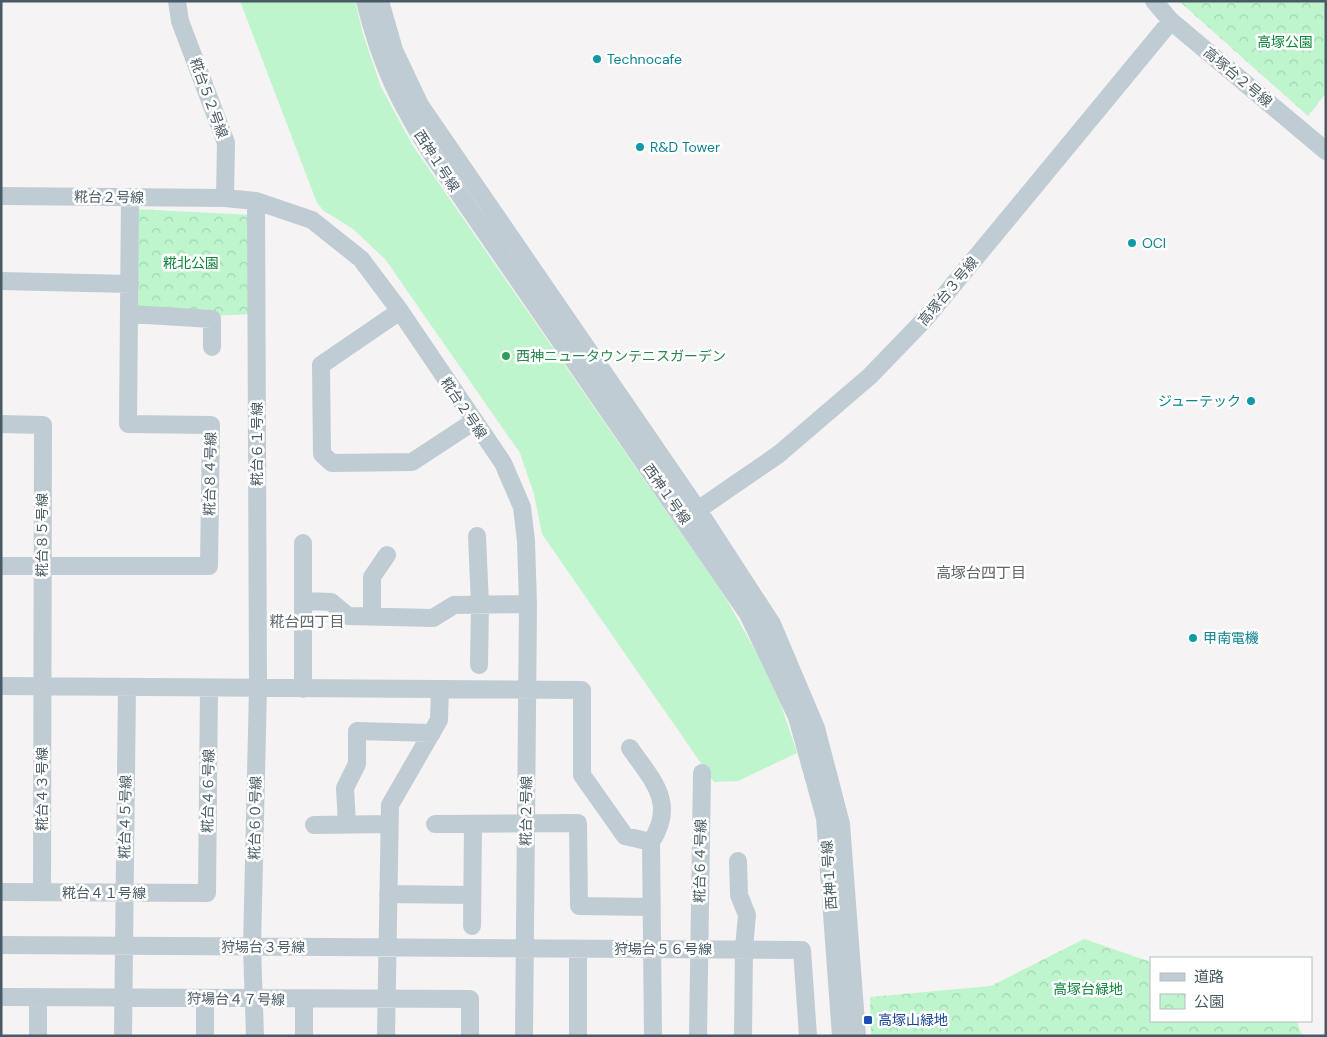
<svg xmlns="http://www.w3.org/2000/svg" width="1327" height="1037" font-family="'DM Sans','Noto Sans JP',sans-serif">
	<style>
		.park { fill: url(#park-crowns) }
		.pitch { fill: #bef5cd }
		.lines { fill: none; stroke-linecap: round; stroke-linejoin: round }
		.minor { stroke: #c0ccd3; stroke-width: 18 }
		.culture-dot { fill: #0f9aa8; stroke: #fff; stroke-width: 2 }
		.leisure-dot { fill: #2e9e5b; stroke: #fff; stroke-width: 2 }
		.transit-dot { fill: #1a4fb4; stroke: #fff; stroke-width: 2 }
		.labels { text-anchor: middle; dominant-baseline: central; stroke-width: 5; stroke-linejoin: round; paint-order: stroke }
		.park-label { font-size: 14px; fill: #0c843a; stroke: #fff }
		.culture-label { font-size: 14px; fill: #0d838f; stroke: #fff; text-anchor: start }
		.street-label { font-size: 14px; fill: #485a63; stroke: #fff }
		.leisure-label { font-size: 14px; fill: #27864d; stroke: #fff; text-anchor: start }
		.transit-label { font-size: 14px; fill: #164399; stroke: #fff; text-anchor: start }
		.neighbourhood-label { font-size: 15px; fill: #5e6469; stroke: #fff }
	</style>
	<defs>
		<pattern id="park-crowns" width="20" height="18" patternUnits="userSpaceOnUse" patternTransform="scale(1.25)"><rect width="20" height="18" fill="#bef5cd"/><path d="M2 6a3 3 0 1 1 6 0M12 15a3 3 0 1 1 6 0" fill="none" stroke="#a5d4b3"/></pattern>
	</defs>
	<rect width="100%" height="100%" fill="#f5f3f3"/>
	<path class="park" d="M1179 1H1326V93L1308 116Z
		M136 209 251 215 252 314 212 316 136 312Z
		M1084 939 1151 962V1021H1297L1302 1036H871L870 997 991 986Z"/>
	<path class="pitch" d="M240 1H355L363 34 381 87 413 146 724 595 755 650 781 705 797 753 738 781 714 782 542 534 534 494 520 453 385 259 353 229 324 211 317 203Z"/>
	<g class="lines">
		<path class="minor" d="M177 1 180 21 226 143 225 198
			M365 1C380 63 399 102 433 156L748 614 797 717 825 818 841 1036
			M380 1 394 50 420 105 698 510 772 624 816 728 841 824 857 1036
			M1154 1 1171 21 1326 151
			M1 196 225 198 256 201 312 220 361 259 400 311 503 463 522 507 526 541 528 604 524 1036
			M1 281 130 284
			M400 311 321 365 322 454 332 463 412 462 473 422
			M130 314 212 319V347
			M1 424 43 425 42 892
			M689 516 779 454 870 376 925 319 1171 21
			M477 536 480 605 479 665
			M1 566H209L211 425 128 424 130 197
			M303 601 331 602 348 616 433 618 454 605 528 604
			M372 617V577L387 555
			M1 686 582 690V775L625 836 651 842 653 1036
			M303 689V543
			M630 748C652 780 677 803 651 842
			M347 824 345 788 357 764V731L432 733
			M435 824 578 823 579 906 652 907
			M314 825 388 824
			M738 861 739 895 747 915 744 948 743 1036
			M1 892 207 893 209 688
			M388 894 472 895
			M472 926 473 824
			M1 945 802 950 808 1036
			M1 997 470 999V1036
			M38 997V1036
			M123 1036 127 687
			M205 1036V998
			M255 1036 252 947 258 688 256 201
			M304 1036V999
			M386 1036 390 805 439 720 440 689
			M578 1036V949
			M698 1036 702 773"/>
	</g>
	<g class="culture-dot">
		<circle cx="597" cy="59" r="5"/>
		<circle cx="640" cy="147" r="5"/>
		<circle cx="1132" cy="243" r="5"/>
		<circle cx="1251" cy="401" r="5"/>
		<circle cx="1193" cy="638" r="5"/>
	</g>
	<circle class="leisure-dot" cx="506" cy="356" r="5"/>
	<rect class="transit-dot" x="863" y="1015" width="10" height="10" rx="2.5"/>
	<g class="labels">
		<g class="park-label">
			<text x="1285" y="42">高塚公園</text>
			<text x="191" y="263">糀北公園</text>
			<text x="1088" y="989">高塚台緑地</text>
		</g>
		<g class="culture-label">
			<text x="607" y="59">Technocafe</text>
			<text x="650" y="147">R&amp;D Tower</text>
			<text x="1142" y="243">OCI</text>
			<text x="1241" y="401" text-anchor="end">ジューテック</text>
			<text x="1203" y="638">甲南電機</text>
		</g>
		<g class="street-label">
			<text transform="translate(1238 77) rotate(40)">高塚台２号線</text>
			<text transform="translate(209 98) rotate(70)">糀台５２号線</text>
			<text transform="translate(437 161) rotate(57)">西神１号線</text>
			<text transform="translate(109 197) rotate(1)">糀台２号線</text>
			<text transform="translate(948 291) rotate(-50)">高塚台３号線</text>
			<text transform="translate(464 408) rotate(56)">糀台２号線</text>
			<text transform="translate(257 444) rotate(-90)">糀台６１号線</text>
			<text transform="translate(210 474) rotate(-89)">糀台８４号線</text>
			<text transform="translate(667 494) rotate(55)">西神１号線</text>
			<text transform="translate(42 535) rotate(-90)">糀台８５号線</text>
			<text transform="translate(42 789) rotate(-90)">糀台４３号線</text>
			<text transform="translate(208 791) rotate(-89)">糀台４６号線</text>
			<text transform="translate(526 811) rotate(-89)">糀台２号線</text>
			<text transform="translate(125 817) rotate(-89)">糀台４５号線</text>
			<text transform="translate(255 818) rotate(-89)">糀台６０号線</text>
			<text transform="translate(700 861) rotate(-89)">糀台６４号線</text>
			<text transform="translate(829 875) rotate(-94)">西神１号線</text>
			<text x="104" y="893">糀台４１号線</text>
			<text x="263" y="947">狩場台３号線</text>
			<text x="663" y="949">狩場台５６号線</text>
			<text transform="translate(236 999) rotate(1)">狩場台４７号線</text>
		</g>
		<g class="leisure-label">
			<text x="516" y="356">西神ニュータウンテニスガーデン</text>
		</g>
		<g class="transit-label">
			<text x="878" y="1020">高塚山緑地</text>
		</g>
		<g class="neighbourhood-label">
			<text x="981" y="573">高塚台四丁目</text>
			<text x="307" y="622">糀台四丁目</text>
		</g>
	</g>
	<rect width="1327" height="1037" fill="none" stroke="#485a63" stroke-width="5"/>
	<rect x="1150" y="957" width="162" height="65" fill="#ffffff" stroke="#b6bdc1"/>
	<rect x="1160" y="973" width="25" height="8" fill="#c0ccd3" stroke="#b6bdc1"/>
	<text x="1194" y="982" font-size="15" fill="#485a63">道路</text>
	<rect x="1160" y="994" width="25" height="15" fill="url(#park-crowns)" stroke="#b6bdc1"/>
	<text x="1194" y="1007" font-size="15" fill="#485a63">公園</text>
</svg>
